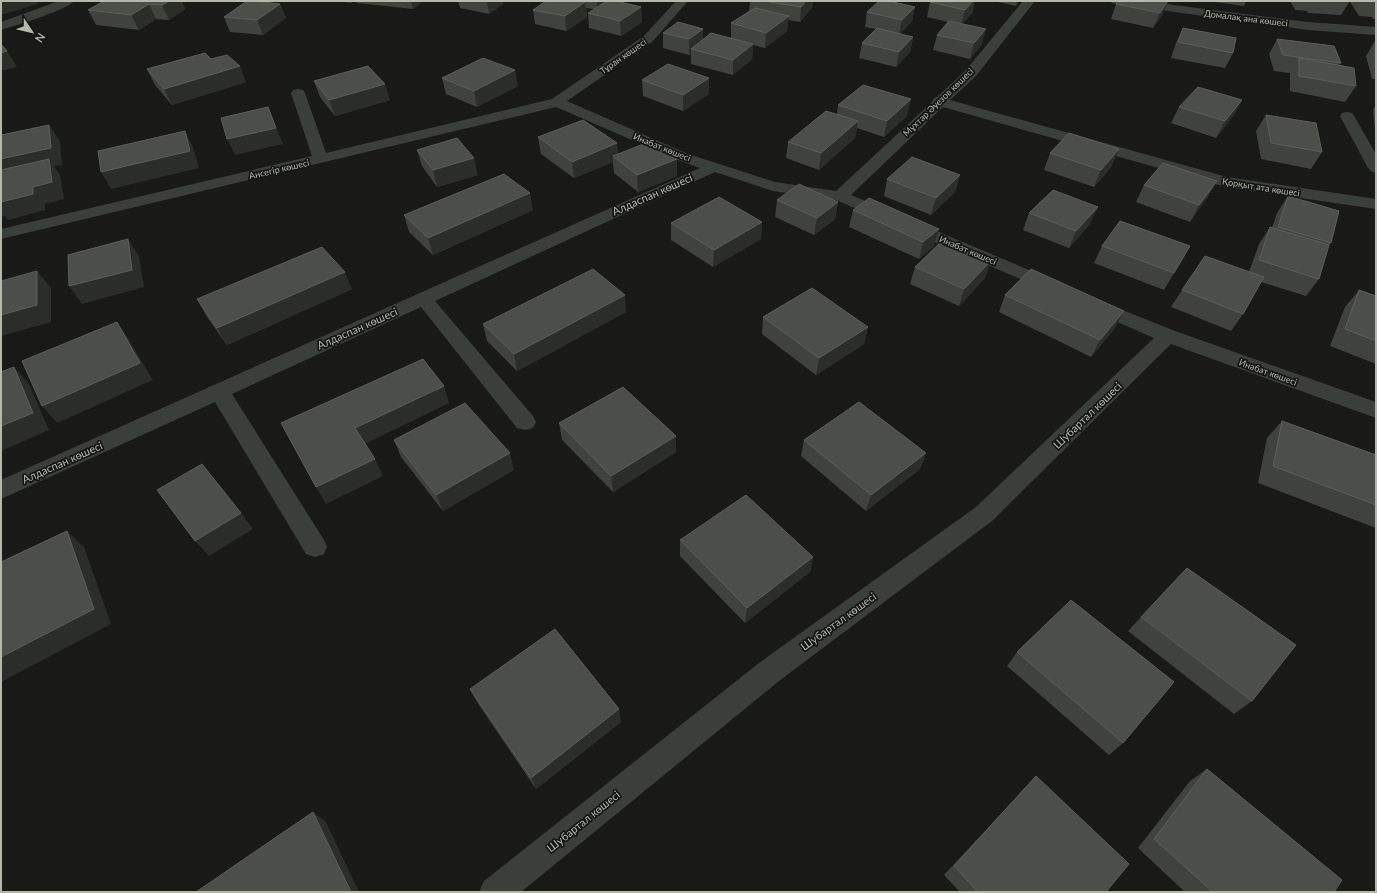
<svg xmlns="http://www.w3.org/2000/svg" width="1377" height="893" font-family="Lato,sans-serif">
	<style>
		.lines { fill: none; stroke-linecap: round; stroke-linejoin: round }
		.minor { fill: #3b3f39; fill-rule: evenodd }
		.wall { fill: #40423d }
		.shaded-wall { fill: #2b2d29 }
		.building { fill: #4c4f49; stroke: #5c5f58 }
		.labels { text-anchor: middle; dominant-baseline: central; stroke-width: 3.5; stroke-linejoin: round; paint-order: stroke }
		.far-street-label { font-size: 9px; fill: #b2b9ab; stroke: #141513 }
		.street-label { font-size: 11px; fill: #b2b9ab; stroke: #141513 }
	</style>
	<rect width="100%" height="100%" fill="#191a18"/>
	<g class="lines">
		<path class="minor" d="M59 1H74C67 10 14 26 1 30V22Z
			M676 1H688L652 42 567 101 688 154 775 182 836 191 932 102 934 98 937 97 966 70 1023 1H1035L976 76 950 100 1227 177 1376 199V209L1226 187 943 107 851 195 1060 283 1063 287 1060 291 1054 293 1048 291 836 200 773 191 715 172 435 301 533 416 536 422 533 428 525 430 517 428 421 307 232 394 324 540 327 547 324 554 315 557 306 554 215 402 1 499V480L700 168 678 160 556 107 1 239V229L312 156 291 93 293 90 298 89 303 90 305 93 326 153 552 99 644 36Z
			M1110 1H1143L1308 22 1376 27V35L1308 30 1116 4 1112 3Z
			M1347 112 1352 113 1354 116 1376 154V173L1371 171 1368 168 1340 116 1342 113Z
			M1095 299 1175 331 1376 402V418L1171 344 992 521 779 681 521 892H479L484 881 759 663 976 507 1154 338 1088 309 1086 305 1088 301Z"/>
	</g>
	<path class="wall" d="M104 1H182L185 9 169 20 156 19 139 30 96 25 88 10Z
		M336 1H354L351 3Z
		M357 1H423L413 9 357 3Z
		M458 1H503V4L489 14 460 8Z
		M546 1H616L641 7 642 22 621 36 589 28 588 13 595 9 586 8 587 17 566 31 535 24 533 10Z
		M750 1H813V6L800 22 788 20 787 31 765 48 753 45 752 59 733 75 691 64V54L689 55 663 48V33L703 39 731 38V23L749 11Z
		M931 1 973 12 962 24 982 44 970 59 933 50 937 35 948 22 927 17 930 2Z
		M993 1H1019L1016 6Z
		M1208 1H1246L1244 6Z
		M1290 1H1350L1341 15 1308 13 1307 11 1295 10Z
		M1351 1H1376V19H1373L1372 17 1359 16 1350 2Z
		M280 4 286 18 263 35 230 32 224 17Z
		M1116 4 1163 14 1153 28 1111 19Z
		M915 7 912 21 900 34 913 37 910 52 896 67 859 58 862 43 876 29 865 27 867 12Z
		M1183 28 1233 53 1225 68 1171 58 1176 43Z
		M1277 39 1341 63 1339 65 1356 86 1345 102 1290 91V73L1274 71 1269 54Z
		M1375 41H1376V79H1372L1366 56Z
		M211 59 246 82 172 105 155 85 147 69Z
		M442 78 518 86 477 107 446 94Z
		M709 78V94L683 111 643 96 642 80Z
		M314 81 390 100 335 116 320 97Z
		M1242 100 1233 116 1216 138 1171 123 1179 107Z
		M838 105 907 116 884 137 857 128 855 138 819 170 786 158 788 142 837 115Z
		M1376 105V130L1375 129 1373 109Z
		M1266 115 1322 152 1311 169 1261 159 1256 131Z
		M538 137 618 154 677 159V176L638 192 614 173 613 162 574 178 541 154Z
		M417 150 478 175 437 187 422 166Z
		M1050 153 1112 166 1094 187 1044 170Z
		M960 175 955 192 931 215 884 196 887 179Z
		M1217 181 1207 198 1190 222 1136 202 1144 185Z
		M1288 196 1331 243 1328 246 1319 279 1306 296 1261 282 1243 314 1231 331 1171 307 1182 290 1249 272 1259 244 1270 227 1272 228 1277 213Z
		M777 200 838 202 835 219 814 235 775 217Z
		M533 210 433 255 409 232 404 215Z
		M853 210 934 246 919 259 849 227Z
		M1029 213 1090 224 1069 248 1023 230Z
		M762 222 761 239 713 267 671 240V223Z
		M1102 246H1190L1164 290 1094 263Z
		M915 267 985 278 959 306 910 284Z
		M352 289 227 345 207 317 197 299Z
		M1359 290 1376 296V364L1330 346 1345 307Z
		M1005 295 1115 328 1091 357 999 312Z
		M626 312 517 371 487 341 483 324Z
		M763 317 868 327 864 344 816 375 762 334Z
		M1282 421 1376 455V528L1258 483 1267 438Z
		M559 423 676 452 613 492 562 440Z
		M394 440 514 470 443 511 401 457Z
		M804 440 926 453 920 469 866 511 801 456Z
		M680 540 813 557 810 572 745 623 680 556Z
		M1141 617 1252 701 1234 714 1128 631Z
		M1017 652 1123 743 1109 755 1007 666Z
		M470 689 621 722 536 789 477 702Z
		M1207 769 1334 892H1185L1138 848 1190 781Z
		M1036 776 1106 892H960L944 875 1025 788Z"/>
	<path class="shaded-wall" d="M1 1H37L38 4 1 15Z
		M169 1H182L185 9 169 20 162 5Z
		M411 1H423L413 9Z
		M487 1H503V4L489 14Z
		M597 1H607L597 10Z
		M806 1H813V6L800 22 801 7Z
		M973 1H975L973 12 961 25 965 10Z
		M1017 1H1019L1016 6Z
		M1168 1 1163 14 1153 28 1160 13Z
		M585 2 587 17 566 31 565 16Z
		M149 4 156 19 139 30 131 15Z
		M280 4 286 18 263 35 257 20Z
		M641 7 642 22 621 36 620 21Z
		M915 7 912 21 899 35 902 20Z
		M789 16 787 31 765 48 766 33Z
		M703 29V44L691 49V53L689 55V39Z
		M986 29 982 44 970 59 974 43Z
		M913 37 910 52 896 67 899 52Z
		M753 44 752 59 733 75V60Z
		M7 51 17 67 1 71V53Z
		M240 66 246 82 172 105 164 89Z
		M515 70 518 86 477 107 474 91Z
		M709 78V94L683 111V95Z
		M385 84 390 100 335 116 329 100Z
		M911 99 907 116 884 137 887 121Z
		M1242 100 1233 116 1216 138 1225 121Z
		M268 107 283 144 235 155 227 139Z
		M858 121 855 138 819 170 821 153Z
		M49 125 60 141 62 165 54 166 60 175 64 199 45 204V210L8 220 5 216 1 217V202L8 177 1 167V159Z
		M185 131 193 147 199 168 111 189 101 172Z
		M617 143 619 159 613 156V162L574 178 572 162Z
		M1119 149 1112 166 1094 187 1101 170Z
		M474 158 478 175 437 187 433 170Z
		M677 159V176L638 192 637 175Z
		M960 175 955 192 931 215 936 198Z
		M1217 181 1207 198 1190 222 1199 205Z
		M530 193 533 210 433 255 428 238Z
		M838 202 835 219 814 235 817 218Z
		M1098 207 1090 224 1069 248 1076 231Z
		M762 222 761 239 713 267 714 250Z
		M939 229 934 246 919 259 923 242Z
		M128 239 139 256 144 287 82 304 69 286Z
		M991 261 985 278 959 306 964 289Z
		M37 271 51 288V322L1 336V315Z
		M345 272 352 289 227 345 217 328Z
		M625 295 626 312 517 371 514 354Z
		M1124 311 1115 328 1091 357 1100 340Z
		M117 322 129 340 153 380 57 423 42 406Z
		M868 327 864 344 816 375 819 358Z
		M14 367 29 384 49 430 1 451V426Z
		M444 386 449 403 363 445 355 428Z
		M676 436V452L613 492 611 476Z
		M510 453 514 470 443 511 436 495Z
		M926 453 920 469 866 511 871 495Z
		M375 459 383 476 326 504 316 487Z
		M241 513 253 529 209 556 195 541Z
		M67 531 84 547 111 624 1 682V657Z
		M813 557 810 572 745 623 747 608Z
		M619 709 621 722 536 789 531 778Z
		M313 812 326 822 359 892H351Z"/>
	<path class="building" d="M104 1H169L162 5 149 4 131 15 88 10Z
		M247 1H255L280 4 257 20 224 17Z
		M546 1H581L585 2 565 16 533 10Z
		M607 1H616L641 7 620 21 588 13Z
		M763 1H806L801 7Z
		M879 1H889L915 7 902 20 867 12Z
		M931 1H973L965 10 930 2Z
		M1119 1H1168L1160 13 1116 4Z
		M755 8 789 16 766 33 731 23Z
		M949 21 986 29 974 43 937 35Z
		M678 22 703 29 689 39 663 33Z
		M877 28 913 37 899 52 862 43Z
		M1183 28 1236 38 1233 53 1178 42Z
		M711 33 753 44 733 60 691 49Z
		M1277 39 1334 46 1341 63 1283 55Z
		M1 44 7 51 1 53Z
		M205 53 211 59 227 55 240 66 164 89 147 69Z
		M483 58 515 70 474 91 442 78Z
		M1299 58 1354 68 1356 86 1299 76Z
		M668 64 709 78 683 95 642 80Z
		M368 66 385 84 329 100 314 81Z
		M863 85 911 99 887 121 838 105Z
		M1198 87 1242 100 1225 121 1179 107Z
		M268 107 276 128 227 139 221 118Z
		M826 111 858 121 821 153 788 142Z
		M1266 115 1316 123 1322 152 1271 143Z
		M583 120 617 143 572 162 538 137Z
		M49 125 51 148 1 159V135Z
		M185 131 190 151 101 172 98 151Z
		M1069 133 1119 149 1101 170 1050 153Z
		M457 138 474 158 433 170 417 150Z
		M651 141 677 159 637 175 613 156Z
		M912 157 960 175 936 198 887 179Z
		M49 159 52 182 33 187V194L1 202V170Z
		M1163 163 1217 181 1199 205 1144 185Z
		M504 174 530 193 428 238 404 215Z
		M799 184 838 202 817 218 777 200Z
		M1053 190 1098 207 1076 231 1029 213Z
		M1288 196 1339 211 1331 243 1278 227Z
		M719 197 762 222 714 250 671 223Z
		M869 198 939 229 923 242 853 210Z
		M1120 221 1190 246 1174 273 1102 246Z
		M1270 227 1329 245 1319 279 1259 260Z
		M128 239 132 270 69 286 68 255Z
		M943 240 991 261 964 289 915 267Z
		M322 247 345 272 217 328 197 299Z
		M1205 256 1264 277 1243 314 1182 290Z
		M593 269 625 295 514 354 483 324Z
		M1031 269 1124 311 1100 340 1005 295Z
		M37 271V305L1 315V281Z
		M812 288 868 327 819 358 763 317Z
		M1359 290 1376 296V341L1345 329Z
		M117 322 140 363 42 406 22 361Z
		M423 359 444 386 355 428 375 459 316 487 281 423Z
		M14 367 33 413 1 426V372Z
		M623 387 676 436 611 476 559 423Z
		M859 402 926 453 871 495 804 440Z
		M465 403 510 453 436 495 394 440Z
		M1282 421 1376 455V505L1273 466Z
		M202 464 241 513 195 541 157 490Z
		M746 495 813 557 747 608 680 540Z
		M67 531 94 609 1 657V562Z
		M1187 568 1296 645 1252 701 1141 617Z
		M1071 600 1174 682 1123 743 1017 652Z
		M555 629 619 709 531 778 470 689Z
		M1207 769 1342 880 1334 892H1213L1154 839Z
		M1036 776 1129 864 1106 892H978L954 866Z
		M313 812 351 892H196Z"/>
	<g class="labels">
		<g class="far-street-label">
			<text transform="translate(1246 18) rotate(7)">Домалақ ана көшесі</text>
			<text transform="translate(623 56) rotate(-35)">Тұран көшесі</text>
			<text transform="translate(938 102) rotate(-44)">Мұхтар Әуезов көшесі</text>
			<text transform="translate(662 147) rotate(22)">Инабат көшесі</text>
			<text transform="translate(279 169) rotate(-13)">Ансегір көшесі</text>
			<text transform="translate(1261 187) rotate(9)">Қорқыт ата көшесі</text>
			<text transform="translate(968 250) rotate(23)">Инабат көшесі</text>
			<text transform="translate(1268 372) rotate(20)">Инабат көшесі</text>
		</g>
		<g class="street-label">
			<text transform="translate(652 194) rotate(-24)">Алдаспан көшесі</text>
			<text transform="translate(357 328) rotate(-24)">Алдаспан көшесі</text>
			<text transform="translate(1087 415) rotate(-44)">Шубартал көшесі</text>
			<text transform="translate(62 462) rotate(-24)">Алдаспан көшесі</text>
			<text transform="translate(838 621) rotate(-36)">Шубартал көшесі</text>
			<text transform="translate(583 821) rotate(-39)">Шубартал көшесі</text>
		</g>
	</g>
	<rect width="1377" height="893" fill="none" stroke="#b2b9ab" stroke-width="4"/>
	<g transform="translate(32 32) rotate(125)" stroke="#141513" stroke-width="3" paint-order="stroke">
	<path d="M0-3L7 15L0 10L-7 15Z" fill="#b2b9ab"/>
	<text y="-6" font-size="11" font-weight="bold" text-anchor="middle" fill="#b2b9ab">N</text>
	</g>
</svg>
